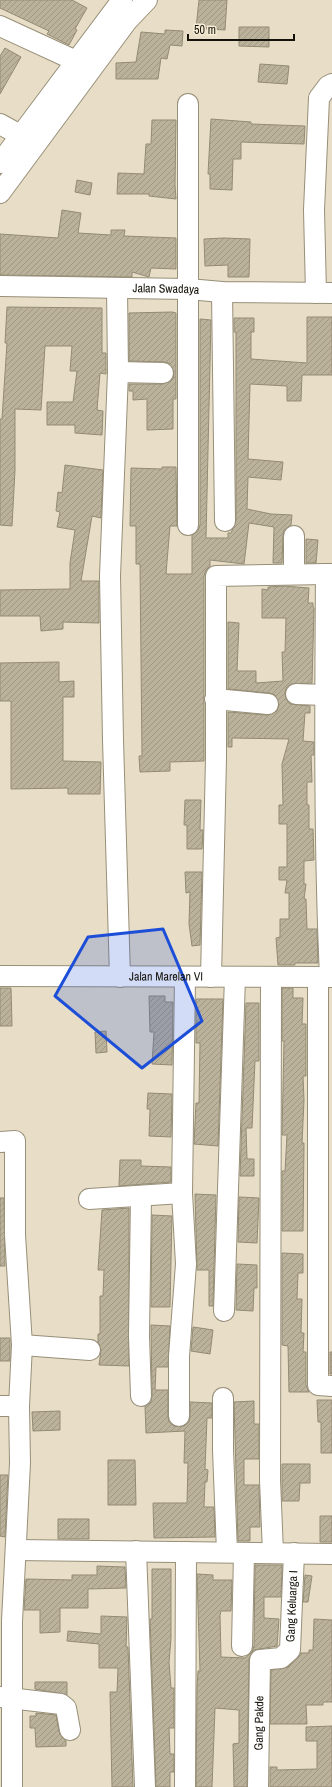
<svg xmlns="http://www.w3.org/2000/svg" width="332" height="1787" font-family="'Archivo Narrow',sans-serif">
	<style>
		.building { fill: url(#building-hatch); stroke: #948b75 }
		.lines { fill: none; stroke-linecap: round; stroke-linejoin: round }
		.minor-casing { stroke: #988f79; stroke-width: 22 }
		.minor { stroke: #fff; stroke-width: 20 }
		.marked { fill: #1d4ed8; fill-opacity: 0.2; stroke: #1d4ed8; stroke-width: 3; stroke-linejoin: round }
		.labels { text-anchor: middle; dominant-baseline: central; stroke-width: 3; stroke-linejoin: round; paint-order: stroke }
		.street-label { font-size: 12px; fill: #151209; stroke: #f5ebd4 }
	</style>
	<defs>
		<pattern id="building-hatch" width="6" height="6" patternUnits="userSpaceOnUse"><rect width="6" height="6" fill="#bbb29b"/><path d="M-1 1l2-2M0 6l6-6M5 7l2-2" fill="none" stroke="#a09884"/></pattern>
	</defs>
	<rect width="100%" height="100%" fill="#e8dec7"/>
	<path class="building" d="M0 0H72L87 8 75 29 77 30 69 45 47 34 49 31 0 8Z
		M199 0H227L225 30 196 28Z
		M239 27H269V47L239 46Z
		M165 30 183 31 182 46 170 45 167 59 161 58 158 79H116V63L136 62 141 32 165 34Z
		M5 48 21 57 0 94V56Z
		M260 64 289 66 287 84 258 82Z
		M211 119 251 122V124L305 126 304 144 241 142V159H233L232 190 210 189V174H208Z
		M152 120H176L175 185 176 199 149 196V194H117L118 173 144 174 146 144H151Z
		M77 180 92 183 90 195 75 192Z
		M62 210 81 213 78 233 111 235V230H125L124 236 176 238V269L151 268 149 277 132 272V277L0 275V234L58 238Z
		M224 238 250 239 249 277H228V265L205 266 204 239Z
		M7 307 102 308V353H106V374L100 373 97 410 103 411 102 435 75 433V425H47V402H73L77 371H70L72 346H45L41 410 15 409V470L12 526 0 525V419H2L7 343H5Z
		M172 312 176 313V399H173V429L147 430V399L133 400V391H129V384H163L173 379 174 373 169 363 164 362 129 361V313Z
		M307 317H332V375H302L301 401H287V386L250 384 248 459 283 462 281 480 248 477 247 509 271 514 292 515 291 525 284 530 283 536 282 563H273L274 527 249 523 244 564 210 560V566L206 570 204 576V761L170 762V771L140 772 139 756H142L140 564H136V526H130L131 468 162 469V467H176L177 526H170L166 574H192V535L198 531 200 525V319L211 320 206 538H228V533H231L236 521V332H234V318H254V332H251V359L307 363Z
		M65 465 103 470 101 518 92 516 81 581H99V623L63 622V629L41 631 40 616H0V590L70 589V563L75 530 57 527 60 512 56 511 58 492 62 493Z
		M306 539 318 540 316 563H306Z
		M284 586 309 588 308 603H313V607L314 608 312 683 291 684 286 688 285 693 286 699 290 704 310 706V713H305L303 741 314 742V755H311L312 782H307V805H309V829H313L314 860 304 861V884H306L304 899H306L307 929H317L318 963H295V965H278L276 938 280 937V919H289V893H285L287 880H279V867H287V824H279V805H283L282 764 289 739 232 738V747H228V712L267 715 277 711 279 705 275 695 269 693 228 689V622L239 623 237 671H256V683L283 681 282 652H285L286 618H262V589L268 590V587Z
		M59 662V682L74 681V697H63V761L101 762 100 794H68V788L11 789V701H0V663Z
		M185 800H201L200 830H203L202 849H187V825H184Z
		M185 872H202L200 945 192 946 189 924 190 892 186 893Z
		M0 988H11L12 1026H0Z
		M282 988H293V998H303L302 1024H306V1076H303L304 1100 302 1143H304L303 1231H282V1171H285L287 1135H282L284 1041H282Z
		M149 996H165V1002H173L172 1065 152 1064 154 1032H150Z
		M196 999H223L218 1146 194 1144 196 1103H199L200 1043H196Z
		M246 1003H259V1061H255L252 1128H246L247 1159H254V1176H240Z
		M106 1031 107 1052 96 1053 95 1032Z
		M148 1093 172 1094 171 1137 149 1136 150 1109H147Z
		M120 1160H141V1166L171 1167V1182L119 1186Z
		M195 1194 216 1195 213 1306H209V1270H197Z
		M239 1197 259 1198 257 1243 238 1242Z
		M0 1198H4L5 1266H0Z
		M129 1208V1366L99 1365 101 1350 98 1342V1334H100V1296H103L104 1270H98L102 1210Z
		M152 1215 172 1216 170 1307H151Z
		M282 1253 303 1254V1273H298L297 1299H302L301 1333H304L303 1352H306V1385L309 1392H289L288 1346 282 1345Z
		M237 1264 257 1265V1288H254L253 1311 236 1310Z
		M151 1325 170 1326 168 1367H156L155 1390H168V1416L169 1422 174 1426H184L189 1422 190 1416V1402L212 1403V1418H207L205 1469 208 1470 207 1482H205L204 1507H214L215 1537 154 1538 153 1503H187L188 1463H184L185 1431 146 1433 145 1406 151 1402 152 1396Z
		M193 1327 213 1330 210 1354 191 1351Z
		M0 1338H10V1361H0Z
		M330 1352H332V1374H330Z
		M317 1400H332V1453H321V1422H318Z
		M254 1401V1424H259V1459H244V1485H259L260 1527H250V1541H238L234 1402Z
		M60 1411V1430L33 1431 32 1412Z
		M108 1460H135L136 1505H108Z
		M282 1464H310V1483H300L299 1501H282Z
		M0 1475H8L5 1537 0 1536Z
		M320 1516H332V1542H320Z
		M58 1519H89V1539H58Z
		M255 1565H282V1572L281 1597H264V1618L279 1619 277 1646 254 1650 249 1659 247 1787H234L233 1744 239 1743V1710L215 1708 212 1787H196L197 1687 198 1671H200L197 1574 213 1575V1580H232L231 1611H221L220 1615 221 1657 245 1658 252 1652 254 1646Z
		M97 1566 125 1567 126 1588 88 1589V1608H60V1632L40 1633V1610H24L26 1579 72 1580V1575H97Z
		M152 1569H171V1639L169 1662 171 1688H174V1728H169L170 1754H174V1772H170V1787H156L150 1619H152Z
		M305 1575 312 1576 308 1602H303Z
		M101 1616 127 1617 126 1647H128L133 1787H112L110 1692H117L118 1668H99V1644L67 1641 68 1631 101 1634Z
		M314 1619 332 1620V1702H323V1705H306L307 1724H270L271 1670 288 1667 301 1653H309V1650H313Z
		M35 1682H67V1695L35 1689Z
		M36 1713 56 1715 59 1732 66 1741V1746L36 1747 35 1728H30V1716H36Z
		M332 1726V1787H270V1767H277V1770L317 1769V1741H306V1727Z"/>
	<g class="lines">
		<defs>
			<g id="minor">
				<path d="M0 26 76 61"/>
				<path d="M0 124 20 135"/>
				<path d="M0 163 122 0"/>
				<path d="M0 193 127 21 147 0"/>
				<path id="s1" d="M0 286 188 289 222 292 332 293"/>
				<path d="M117 288 118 372 110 576 113 740 120 977"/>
				<path d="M222 292 225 521"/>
				<path d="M316 293 314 210 319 98 328 86 332 84"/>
				<path d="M118 372 163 373"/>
				<path d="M188 525V104"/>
				<path d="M294 574V536"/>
				<path d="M296 694 325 695"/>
				<path d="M215 699 268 704"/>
				<path id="s2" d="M0 976 330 977"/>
				<path d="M211 977 216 758V576L326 574"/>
				<path d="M271 977 270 1480 273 1553"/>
				<path d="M318 977V1385L332 1386"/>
				<path d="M330 977C324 843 325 708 326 574H332"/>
				<path d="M0 1142 15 1141V1235L22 1345 19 1406 20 1463 12 1621V1787"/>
				<path d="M89 1199 182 1193"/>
				<path d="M224 1311 235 977"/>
				<path d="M22 1345 90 1350"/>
				<path d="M141 1396 139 1336 141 1196"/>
				<path d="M223 1398V1450L227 1552"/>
				<path d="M0 1406H19"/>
				<path d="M179 1416V1356L186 1264 182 1193 185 977"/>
				<path d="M16 1550 332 1554"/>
				<path d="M136 1551 145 1787"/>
				<path d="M242 1646 244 1553"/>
				<path d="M0 1697 61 1704 66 1708 70 1730"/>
				<path d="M185 1787 186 1552"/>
				<path id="s3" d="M258 1787 260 1660 281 1658 290 1650 294 1553"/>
			</g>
		</defs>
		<use href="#minor" class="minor-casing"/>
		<use href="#minor" class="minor"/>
	</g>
	<path class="marked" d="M163 929 202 1021 142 1068 55 996 88 937Z"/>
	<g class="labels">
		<g class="street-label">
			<text stroke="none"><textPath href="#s1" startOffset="166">Jalan Swadaya</textPath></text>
			<text stroke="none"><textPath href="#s2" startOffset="166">Jalan Marelan VI</textPath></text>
			<text stroke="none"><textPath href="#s3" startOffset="204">Gang Keluarga I</textPath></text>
			<text stroke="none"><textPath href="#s3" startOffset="64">Gang Pakde</textPath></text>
		</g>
	</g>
	<path d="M188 34v6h106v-6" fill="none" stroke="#151209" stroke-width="2"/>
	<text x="194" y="34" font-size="12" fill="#151209" stroke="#f5ebd4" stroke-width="3" paint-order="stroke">50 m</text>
</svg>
